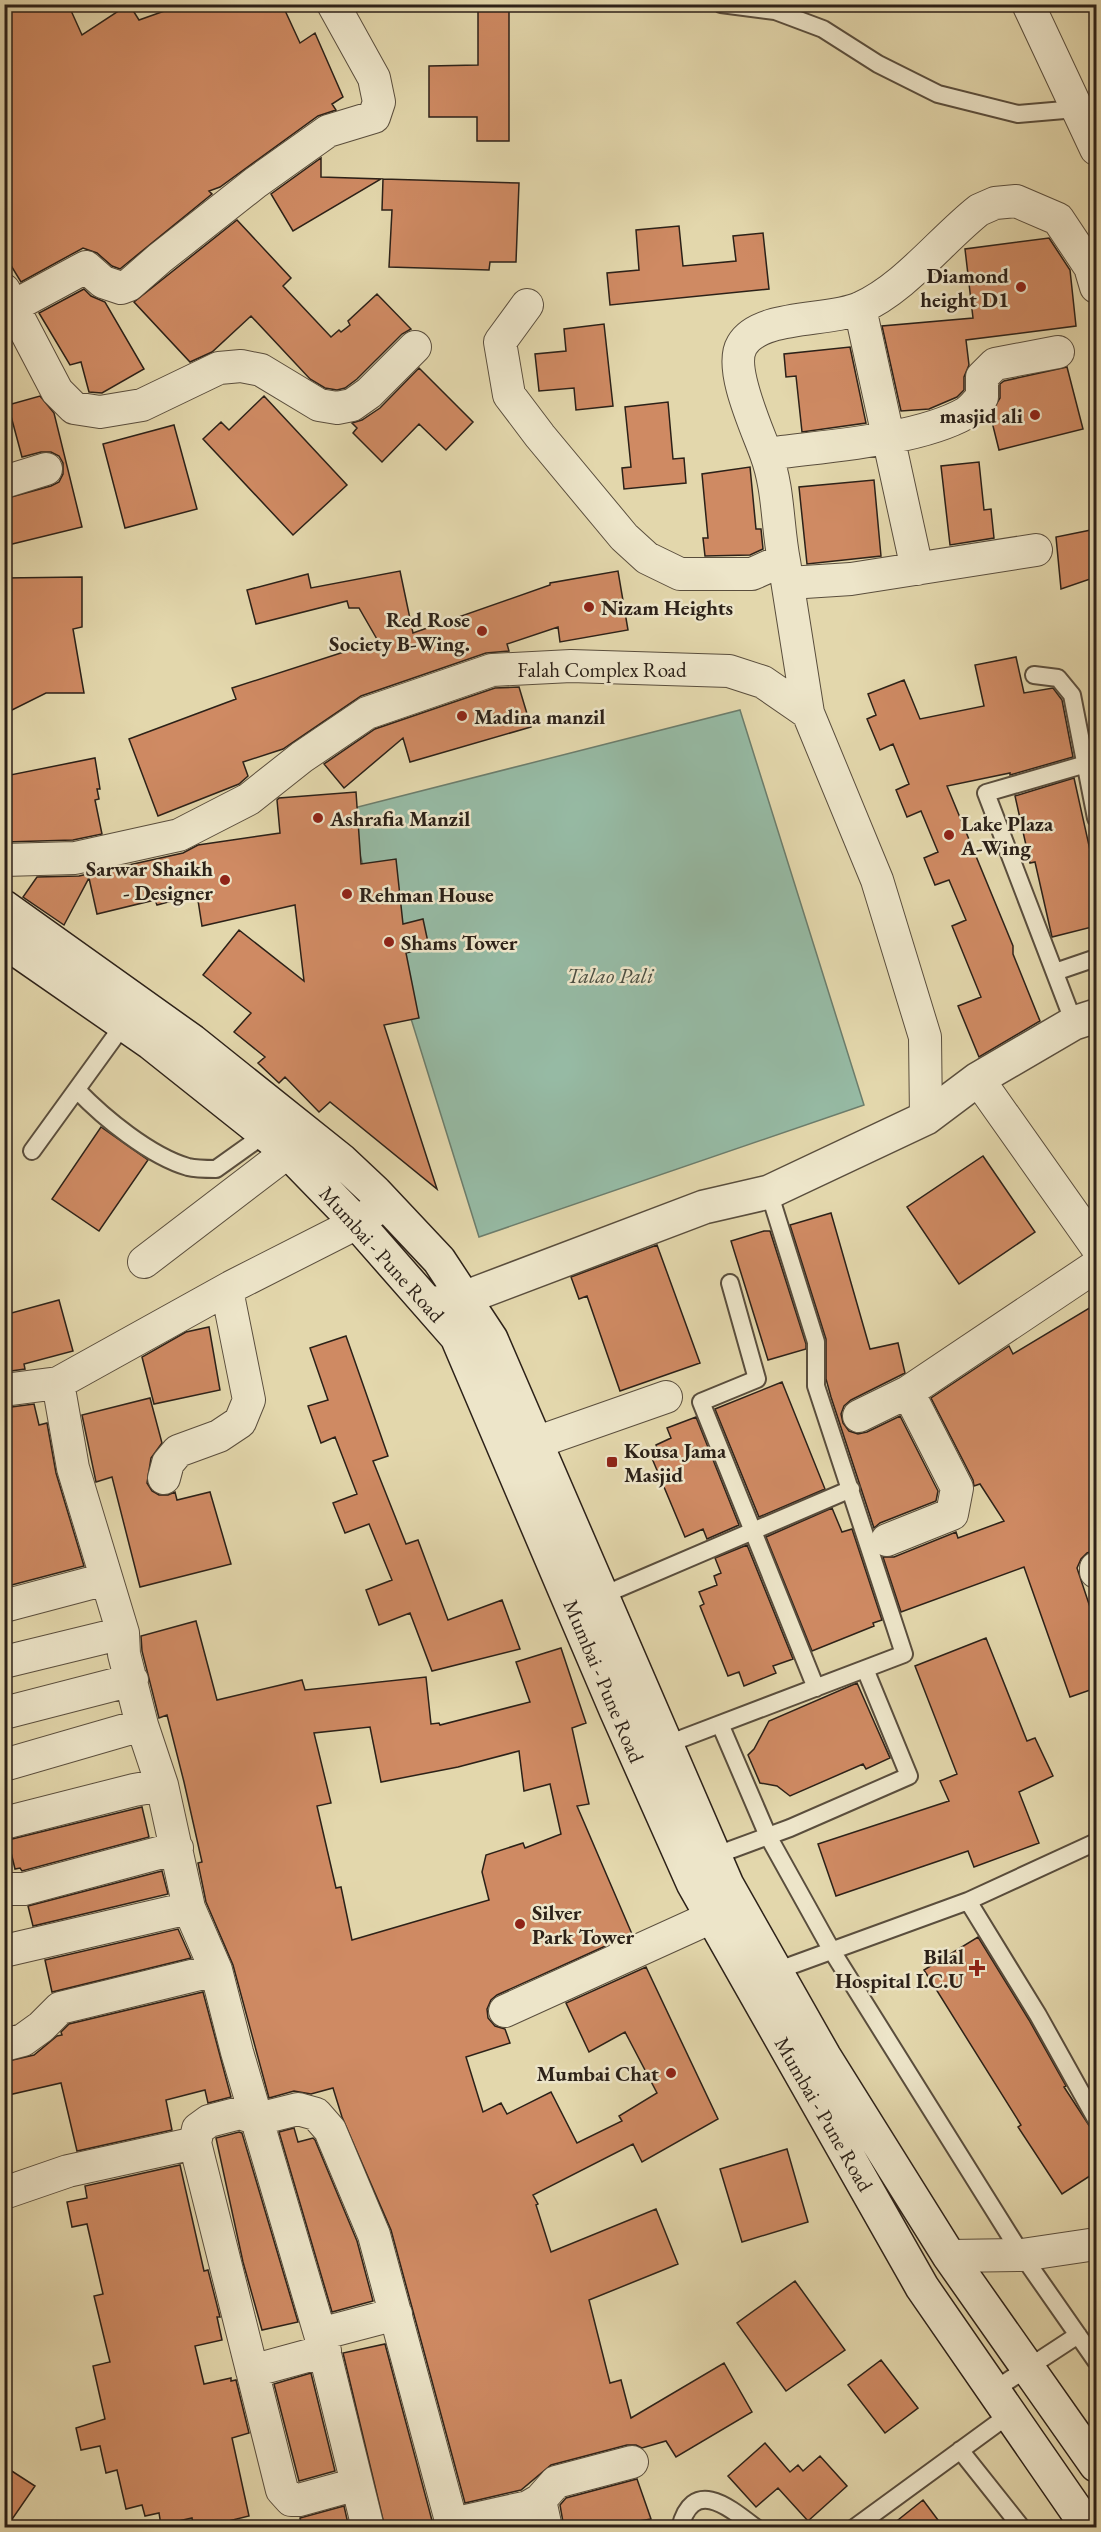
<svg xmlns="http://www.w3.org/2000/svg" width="1101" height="2532" font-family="'EB Garamond',serif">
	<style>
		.water { fill: #96baa4; stroke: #6c7d6c; stroke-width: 1.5 }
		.building { fill: #cf8a63; stroke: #2c2118; stroke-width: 1.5; fill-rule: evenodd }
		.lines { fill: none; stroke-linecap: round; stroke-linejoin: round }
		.service-casing { stroke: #5a4e3d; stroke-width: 20 }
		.minor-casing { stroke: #5a4e3d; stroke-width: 34 }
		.tertiary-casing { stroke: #5a4e3d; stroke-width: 36 }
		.secondary-casing { stroke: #2c2118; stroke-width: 36 }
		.service { stroke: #ede5c9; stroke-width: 16 }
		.minor { stroke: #ede5c9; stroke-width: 32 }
		.tertiary { stroke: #ede5c9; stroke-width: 33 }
		.secondary { stroke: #ede5c9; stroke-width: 33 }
		.poi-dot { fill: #8f2418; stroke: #ede5c9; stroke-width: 2 }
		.labels { text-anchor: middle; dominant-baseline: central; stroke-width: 5; stroke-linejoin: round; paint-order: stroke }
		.poi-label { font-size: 21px; font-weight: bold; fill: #2c2118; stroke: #ede5c9; text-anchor: start }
		.street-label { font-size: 21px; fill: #2c2118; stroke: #ede5c9 }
		.water-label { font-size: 22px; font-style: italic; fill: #4c4f42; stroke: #ede5c9 }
	</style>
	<rect width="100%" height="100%" fill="#e3d7ac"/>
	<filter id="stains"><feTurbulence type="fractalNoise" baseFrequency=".00333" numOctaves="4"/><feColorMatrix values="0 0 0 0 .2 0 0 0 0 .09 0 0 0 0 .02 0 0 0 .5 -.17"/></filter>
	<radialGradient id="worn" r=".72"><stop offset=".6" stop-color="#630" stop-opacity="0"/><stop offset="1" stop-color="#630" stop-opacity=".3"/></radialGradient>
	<path class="water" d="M740 710 864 1105 479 1237 346 810Z"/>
	<path class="building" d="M4 4H68L82 35 129 4 139 20 184 4H282L300 43 315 33 343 97 332 104 336 110 318 116 220 187 209 191 212 194 120 269 112 266 97 253 83 248 21 282 4 254Z
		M478 4H509V141H477V117H429V66L478 65Z
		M321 158V177L381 179 293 231 271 194Z
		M383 179 519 183 516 262H490L489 270 389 267 392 210H382Z
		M237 220 291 278 283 286 331 337 339 330 341 332 350 325 348 321 377 294 411 329 402 334 357 379 345 388 337 390 325 388 310 379 251 316 212 352 190 362 134 302Z
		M679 226 683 266 736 261 733 236 763 233 769 289 610 305 607 273 639 270 636 230Z
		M1049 238 1070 270 1076 326 966 340 969 365 964 377V390L957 397 929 409 901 411 882 326 973 318 965 249Z
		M84 289 91 296 105 302 144 369 102 393 89 392 81 362 70 365 39 313Z
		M604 324 613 406 576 410 574 388 539 391 535 354 566 351 564 329Z
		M850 347 866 423 802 432 796 376 786 377 784 354Z
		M1067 367 1083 429 999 450 990 414 1000 398V384L1004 381Z
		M419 368 473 422 446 450 419 424 382 462 353 433 357 428 352 423 362 420 380 408Z
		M40 396 54 413 82 527 4 546V499L51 486 59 482 63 474V463L59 456 51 452H41L22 457 8 405Z
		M264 396 347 485 293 535 203 439 221 422 229 430Z
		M668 402 673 459 684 458 686 483 624 489 622 468 631 467 625 407Z
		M174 425 197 509 125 528 103 444Z
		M979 462 984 510 991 509 994 538 950 545 941 466Z
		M750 467 756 529H761L763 549 750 555 705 556 703 538H708L702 474Z
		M874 480 881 556 807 564 799 487Z
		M1096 529V577L1061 589 1056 537Z
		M400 571 413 633 550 585V583L618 571 628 630 560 642 558 627 507 644 509 651 486 653 361 696 283 749 243 762 248 776 239 784 158 816 129 739 236 699 232 688 378 641 359 608H349L347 601 256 624 247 590 308 574 311 588Z
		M82 577V627L73 629 84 693H46L4 714V578Z
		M1016 657 1024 693 1053 688 1062 700 1073 757 1010 775V773L947 786 1013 946V954L1040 1021 979 1057 958 1006 981 997 952 926 966 920 949 880 935 885 924 858 938 852 921 811 907 817 896 790 909 784 893 744 880 750 867 719 876 715 868 694 904 680 920 719 984 706 975 665Z
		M519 687 531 727 410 762 403 738 344 788 324 764 375 729 495 688Z
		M95 758 100 789H97L99 799 95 800 102 834 73 840 5 842V776Z
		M1074 778 1096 877V926L1052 937 1035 862 1030 863 1015 796Z
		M356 792 361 864 396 859 403 924 423 919 429 947 406 953 419 1018 384 1025 437 1189 330 1102 319 1112 285 1077 279 1083 258 1063 265 1057 234 1032 251 1013 203 975 239 930 304 981 295 905 202 926 197 894 157 905 155 900 97 914 89 878 64 925 23 897 37 877 79 876 183 853 198 845 280 833 277 800 279 798Z
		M101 1127 148 1160 99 1231 52 1199Z
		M983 1156 1035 1232 959 1284 907 1207Z
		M831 1213 870 1349 898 1343 905 1373 851 1400 844 1406 841 1414 843 1423 849 1431 858 1434 867 1432 900 1416 938 1491 936 1501 880 1523 874 1528 831 1397 826 1379V1339L790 1225Z
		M764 1231H770L806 1344V1349L768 1360 731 1241Z
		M657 1245 700 1363 620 1391 587 1296 579 1299 571 1277Z
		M59 1300 73 1351 24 1364 25 1369 4 1372V1315Z
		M1096 1304V1550L1087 1553 1081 1559 1077 1568 1096 1625V1688L1070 1697 1024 1567 901 1612 883 1557H894L956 1532 958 1538 1004 1521 980 1484 974 1486 973 1480 931 1398 1009 1346 1013 1354Z
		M209 1327 220 1390 154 1404 142 1357 186 1332Z
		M346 1336 388 1456 373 1461 406 1544 418 1540 448 1620 502 1600 520 1649 432 1671 410 1613 379 1625 366 1590 392 1580 369 1524 345 1533 333 1503 357 1494 335 1437 321 1443 308 1406 328 1400 310 1348Z
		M782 1382 825 1489 759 1517 715 1409Z
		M150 1398 162 1443 151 1458 147 1483 152 1491 159 1495H168L175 1492 177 1500 210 1492 231 1564 140 1587 112 1477 96 1482 82 1415Z
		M34 1404 39 1425 47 1423 56 1473 84 1566 4 1587V1408Z
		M696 1417 739 1525 707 1539 703 1529 685 1537 651 1456 659 1453 656 1445 671 1438 667 1428Z
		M832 1508 842 1532 852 1529 882 1620 873 1623 874 1626 812 1651 766 1537Z
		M747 1545 793 1659 773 1666 776 1673 744 1686 739 1672 728 1676 700 1606 704 1604 699 1592 717 1585 714 1576 721 1573 715 1558Z
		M196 1621 217 1700 302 1680 305 1690 426 1677 431 1724 439 1723 440 1725 530 1702 516 1662 561 1648 586 1723 572 1728 589 1804 577 1806 632 1934 497 1995 491 2000 487 2009 488 2018 495 2026 505 2029 510 2043 466 2057 483 2112 501 2103 507 2114 551 2092 577 2143 622 2121 619 2116 657 2093 625 2032 589 2052 566 2003 646 1967 718 2119 642 2162 633 2144 533 2195 538 2204 536 2205 551 2252 656 2209 678 2264 589 2300 610 2383 621 2380 631 2418 724 2363 752 2412 676 2457 666 2441 642 2448 636 2445H627L551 2465 521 2490 465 2503 391 2230 342 2117 333 2088 311 2094 294 2091 269 2098 233 1965 206 1902 198 1863 202 1862 184 1782 167 1715 159 1718 142 1651 141 1636ZM370 1727 381 1782 458 1767 519 1751 524 1791 550 1784 561 1834 525 1848 523 1843 486 1855 482 1872 489 1900 352 1940 341 1887 336 1888 317 1806 331 1803 314 1733Z
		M986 1638 1027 1741 1035 1738 1053 1776 1019 1792 1039 1843 974 1867 968 1851 836 1896 818 1844 949 1801 940 1781 957 1774 915 1666Z
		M857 1683 890 1758 866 1769 863 1764 790 1796 777 1786 760 1783 748 1755 754 1749 769 1721Z
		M142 1807 149 1837 22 1871 20 1868 15 1869 8 1840Z
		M162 1871 168 1894 33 1926 28 1906Z
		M178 1929 191 1958 52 1992 45 1960Z
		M978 1937 1029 2020 1066 2086 1064 2087 1096 2136V2172L1062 2194 1018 2127 1021 2125 924 1970Z
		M203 1992 231 2097 208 2103 205 2090 166 2100 172 2130 77 2151 61 2083 4 2096V2062L34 2055 57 2036 62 2035 61 2032 69 2024Z
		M294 2128 298 2142 313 2138 315 2140 357 2241 373 2301 332 2312 279 2132Z
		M239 2132 242 2133 298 2322 262 2330 243 2262 216 2138Z
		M787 2149 808 2222 742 2242 720 2169Z
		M180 2165 204 2271 208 2270 220 2317H217L222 2340 195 2346 204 2384 231 2378V2381L236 2380 249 2433 232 2438 249 2516 200 2528H194L192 2518 161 2525 159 2513 145 2516 142 2505 126 2509 117 2470 106 2473 100 2446 81 2450 76 2428 105 2419 93 2366 110 2362 94 2296 103 2294 87 2224 72 2227 67 2202 87 2198 85 2186Z
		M795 2281 845 2350 786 2391 737 2323Z
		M385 2344 434 2528H385L343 2353Z
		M881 2360 918 2408 885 2433 848 2385Z
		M311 2373 335 2471 299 2481 274 2384Z
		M765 2443 790 2472 798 2465 803 2471 820 2456 847 2486 808 2521 778 2488 756 2507 728 2476Z
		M4 2466 35 2486 6 2528H4Z
		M637 2479 651 2519 627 2523 628 2528H564L560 2505 566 2498Z
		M923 2500 944 2528H888Z
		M344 2506 349 2528H302L300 2518Z"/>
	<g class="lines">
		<defs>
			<path id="service" d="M721 4 775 11 823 29 878 64 938 94 1018 114 1076 109
				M1034 675 1058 678 1072 695 1096 818
				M1055 972 1096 958
				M1074 1023 986 793 1086 764
				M77 1090C104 1118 150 1156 188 1167 196 1169 207 1169 216 1169L265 1134
				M32 1151 124 1024
				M730 1283 757 1379 701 1402 816 1688
				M601 1596 851 1489
				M720 1724 768 1836 832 1951 1022 2255 1096 2361
				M665 1745 904 1654 816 1386V1342L769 1192
				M714 1856 790 1828 909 1776 865 1669
				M968 1901 1038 2015 1096 2119
				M776 1971 968 1901 1096 1842
				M994 2390 1078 2335
				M960 2450 1022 2528
				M680 2528C693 2476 730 2508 756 2528
				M854 2528 1010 2414"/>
			<path id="minor" d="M1028 4 1096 149
				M4 290 57 391 74 408 100 412 142 405 219 368 241 366 261 370 319 405 337 408 352 405 369 393 415 347
				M527 305 500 342 509 395 540 436 624 537 647 558 680 574H752L783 560
				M12 307 86 267 103 282 121 288 129 285 160 258 255 183 328 131 374 117 379 102 374 78 333 4
				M860 308 917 569
				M767 454C823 446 917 441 966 413 972 409 977 402 982 397V377L995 364 1058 352
				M4 482 46 469
				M789 583 851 579 1036 550
				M808 713C800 663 792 612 784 561 777 525 779 489 766 454 758 431 728 368 742 345 760 314 829 322 860 308 905 288 941 240 979 210L995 203 1016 201 1058 219 1090 267 1096 287
				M4 860 75 858 179 835 249 799 302 757 367 713 492 670 571 666 729 671 763 682 808 713 877 880 925 1037 926 1118
				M978 1079 1096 1246
				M144 1262 288 1152
				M4 1390 58 1383
				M859 1416 908 1392 1096 1266
				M535 1443 666 1397
				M164 1478 168 1463 178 1451 219 1436 240 1422 249 1400 227 1290
				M887 1540 952 1514 957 1488 908 1392
				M1096 1568V1572
				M4 1606 106 1579
				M4 1662 123 1633
				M4 1713 132 1680
				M4 1765 142 1725
				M4 1823 134 1790 162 1785
				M4 1889H24L177 1848
				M4 1951 189 1908
				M505 2011 712 1917
				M4 2045 23 2040 41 2027 60 2008 216 1970
				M195 2143 198 2129 209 2121 240 2113 258 2119 298 2109 316 2114 330 2130 374 2235 453 2528
				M4 2193 68 2171 195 2143 282 2490 291 2500H299L357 2484
				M949 2256 1022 2255 1096 2244
				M320 2334 396 2314
				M252 2371 325 2351
				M540 2500 546 2528
				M452 2524 528 2507 540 2500 556 2482 632 2462
				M368 2528 320 2334 237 2052 216 1970 189 1908 162 1785 142 1725 124 1654 123 1633 73 1468 58 1383 231 1287 357 1223 385 1203"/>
			<path id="tertiary" d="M437 1303 464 1298 704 1207 769 1192 926 1118 978 1079 1074 1023 1096 1016"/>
			<path id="secondary" d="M4 907 192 1041 342 1161 375 1192 439 1260 491 1339 727 1885 824 2056 949 2256 1096 2465
				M4 941 151 1043 288 1152 357 1223 457 1337 616 1710 693 1883 922 2287 1076 2510 1091 2528"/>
		</defs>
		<use href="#service" class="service-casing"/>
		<use href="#minor" class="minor-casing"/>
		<use href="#tertiary" class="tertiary-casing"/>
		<use href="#secondary" class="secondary-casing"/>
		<use href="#service" class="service"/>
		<use href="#minor" class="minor"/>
		<use href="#tertiary" class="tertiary"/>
		<use href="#secondary" class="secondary"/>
	</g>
	<g class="poi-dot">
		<circle cx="1021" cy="287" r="6"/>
		<circle cx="1035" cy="415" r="6"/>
		<circle cx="589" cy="607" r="6"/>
		<circle cx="482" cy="631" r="6"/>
		<circle cx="462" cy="716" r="6"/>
		<circle cx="318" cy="818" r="6"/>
		<circle cx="949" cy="835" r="6"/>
		<circle cx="225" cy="880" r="6"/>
		<circle cx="347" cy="894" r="6"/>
		<circle cx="389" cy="942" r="6"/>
		<rect x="606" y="1456" width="12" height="12" rx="3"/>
		<circle cx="520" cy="1924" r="6"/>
		<path d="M974 1959h6v6h6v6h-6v6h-6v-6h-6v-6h6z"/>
		<circle cx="671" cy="2073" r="6"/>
	</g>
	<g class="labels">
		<g class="poi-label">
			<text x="1009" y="275" text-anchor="end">Diamond<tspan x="1009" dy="24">height D1</tspan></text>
			<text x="1023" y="415" text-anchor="end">masjid ali</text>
			<text x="601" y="607">Nizam Heights</text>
			<text x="470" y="619" text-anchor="end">Red Rose<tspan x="470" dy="24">Society B-Wing.</tspan></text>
			<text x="474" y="716">Madina manzil</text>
			<text x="330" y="818">Ashrafia Manzil</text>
			<text x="961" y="823">Lake Plaza<tspan x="961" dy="24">A-Wing</tspan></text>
			<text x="213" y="868" text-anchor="end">Sarwar Shaikh<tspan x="213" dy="24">- Designer</tspan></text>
			<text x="359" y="894">Rehman House</text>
			<text x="401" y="942">Shams Tower</text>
			<text x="624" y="1450">Kousa Jama<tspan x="624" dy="24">Masjid</tspan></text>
			<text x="532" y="1912">Silver<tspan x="532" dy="24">Park Tower</tspan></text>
			<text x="964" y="1956" text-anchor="end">Bilal<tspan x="964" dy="24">Hospital I.C.U</tspan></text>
			<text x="659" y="2073" text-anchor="end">Mumbai Chat</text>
		</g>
		<g class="street-label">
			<text x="602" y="669">Falah Complex Road</text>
			<text transform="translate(382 1254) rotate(48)">Mumbai - Pune Road</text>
			<text transform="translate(604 1681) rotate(67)">Mumbai - Pune Road</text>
			<text transform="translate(824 2114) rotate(60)">Mumbai - Pune Road</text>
		</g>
		<g class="water-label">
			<text x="610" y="975">Talao Pali</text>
		</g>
	</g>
	<rect width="1101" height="2532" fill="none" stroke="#e3d7ac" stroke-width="24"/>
	<rect x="6" y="6" width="1089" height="2520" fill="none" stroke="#2c2118" stroke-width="3"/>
	<rect x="12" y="12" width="1077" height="2508" fill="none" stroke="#2c2118" stroke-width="1.5"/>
	<rect width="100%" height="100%" filter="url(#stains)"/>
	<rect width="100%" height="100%" fill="url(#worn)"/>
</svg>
